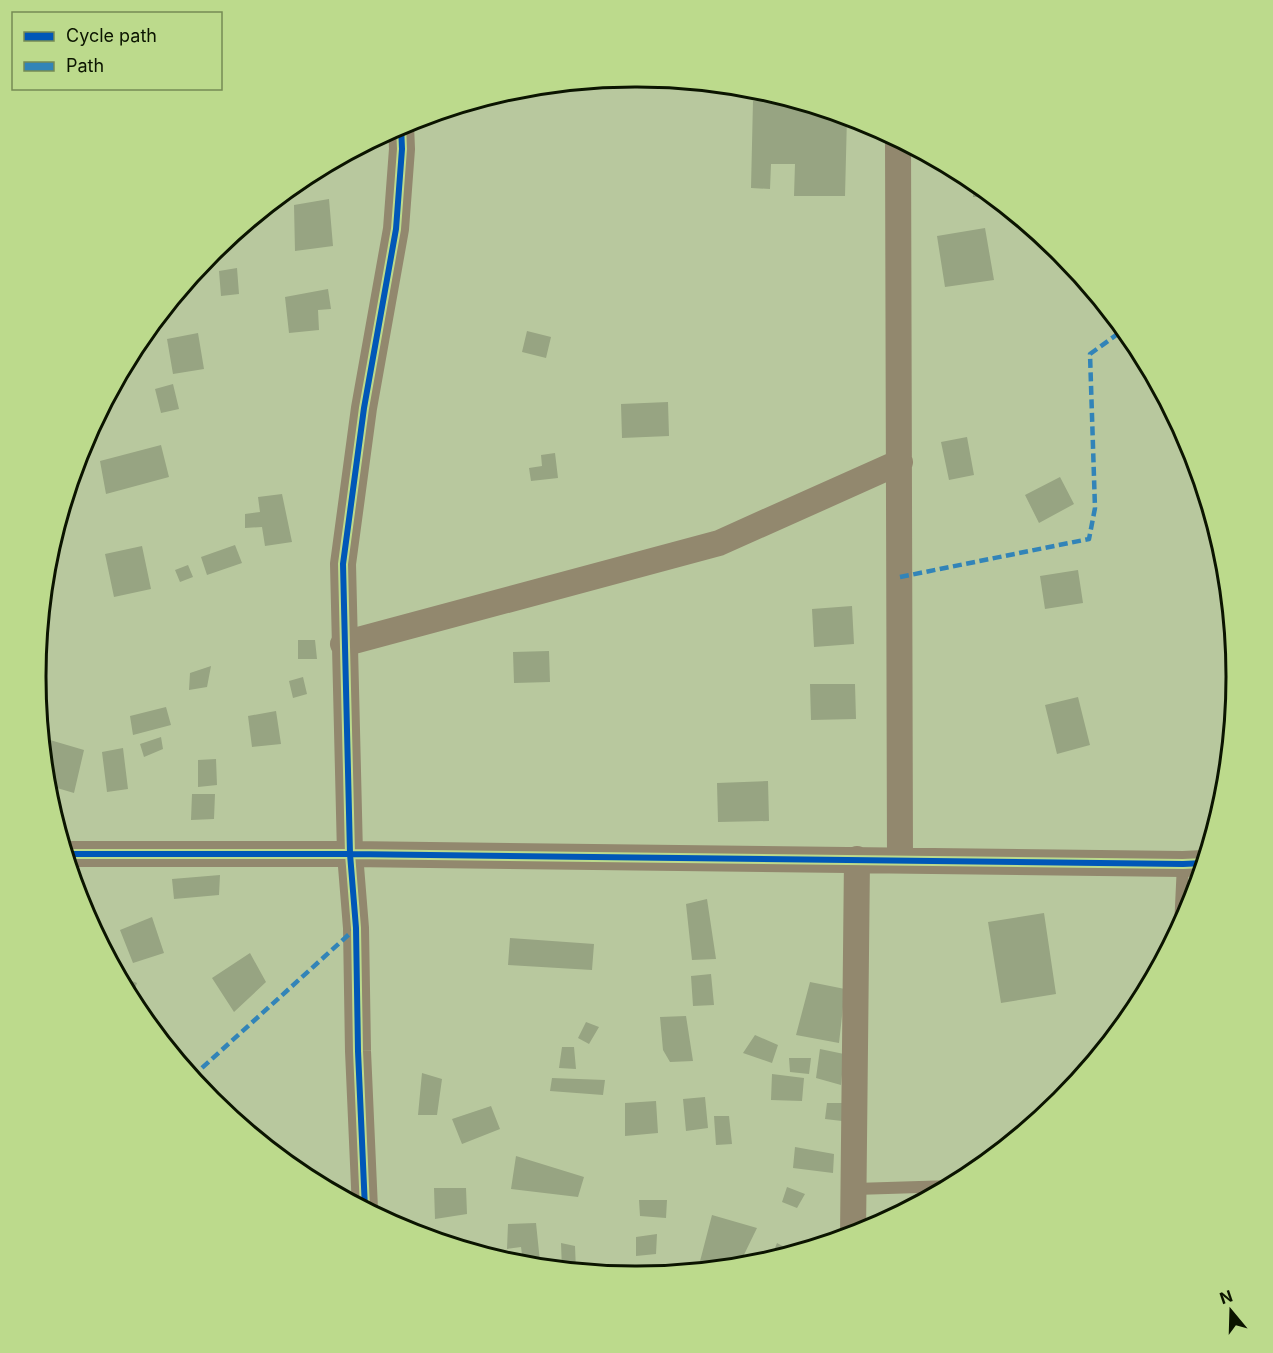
<svg xmlns="http://www.w3.org/2000/svg" width="1273" height="1353" font-family="Inter,sans-serif">
	<style>
		.building { fill: #97a482 }
		.lines { fill: none; stroke-linecap: round; stroke-linejoin: round }
		.service { stroke: #92886e; stroke-width: 12 }
		.minor { stroke: #92886e; stroke-width: 26 }
		.quiet { stroke: #3284b8; stroke-width: 4.5; stroke-dasharray: 9 4.5; stroke-linecap: butt }
		.cycleway-casing { stroke: #bcda8c; stroke-width: 10 }
		.cycleway { stroke: #0057b8; stroke-width: 6 }
		.rim { fill: none; stroke: #0b1400; stroke-width: 3 }
	</style>
	<rect width="100%" height="100%" fill="#b8c89e"/>
	<path class="building" d="M753 101 801 102 847 116 845 196H794L795 164H771L770 189 751 188Z
		M973 180 994 197H973Z
		M329 199 333 246 295 251 294 205Z
		M985 228 994 280 945 287 937 236Z
		M237 268 239 294 221 296 219 271Z
		M328 289 331 309 318 310 319 330 289 333 285 297Z
		M527 331 551 337 546 358 522 352Z
		M198 333 204 369 173 374 167 339Z
		M1145 360 1148 371 1141 373 1138 361Z
		M173 384 179 409 161 413 155 389Z
		M668 402 669 436 622 438 621 404Z
		M967 437 974 475 949 480 941 442Z
		M161 445 169 477 106 494 100 461Z
		M555 453 558 478 531 481 529 468 542 466 541 455Z
		M1060 477 1074 504 1039 523 1025 495Z
		M282 494 292 542 265 546 262 527 245 528V514L260 512 258 497Z
		M235 545 242 563 207 575 201 557Z
		M142 546 151 589 114 597 105 554Z
		M188 565 193 577 180 582 175 570Z
		M1078 570 1083 603 1045 609 1040 576Z
		M852 606 854 644 814 647 812 609Z
		M298 640H315L317 659H298Z
		M549 651 550 682 514 683 513 652Z
		M211 666 207 687 189 690 190 673Z
		M303 677 307 694 293 698 289 681Z
		M810 684H855L856 719 811 720Z
		M1078 697 1090 745 1057 754 1045 705Z
		M166 707 171 725 133 735 130 716Z
		M276 711 281 744 252 747 248 716Z
		M161 737 163 749 144 757 140 744Z
		M50 740 84 750 74 793 47 785 44 761Z
		M123 748 128 789 107 792 102 752Z
		M216 759 217 785 198 787V760Z
		M768 781 769 821 718 822 717 783Z
		M192 794H215L214 819 191 820Z
		M220 875 219 895 174 899 172 879Z
		M707 899 716 959 692 960 686 904Z
		M1044 913 1056 994 1001 1003 988 922Z
		M152 917 164 953 133 963 120 930Z
		M510 938 594 944 592 970 508 965Z
		M250 953 266 982 234 1012 212 978Z
		M711 974 714 1005 693 1006 691 976Z
		M119 976 137 983 131 999 128 993Z
		M810 982 845 989 839 1043 796 1035Z
		M145 1015 161 1030 156 1033 143 1017Z
		M686 1016 693 1061 670 1062 663 1050 660 1017Z
		M586 1022 599 1027 589 1044 578 1038Z
		M755 1035 778 1045 772 1063 743 1053Z
		M562 1047H574L576 1069 559 1068Z
		M820 1049 844 1054 841 1085 816 1078Z
		M789 1058H811L809 1074 790 1072Z
		M422 1073 442 1079 437 1115H418Z
		M772 1074 804 1078 802 1101 771 1100Z
		M552 1078 605 1080 603 1095 550 1091Z
		M705 1097 708 1128 686 1131 683 1099Z
		M656 1101 658 1133 625 1136V1103Z
		M827 1103H843L842 1121 825 1119Z
		M491 1106 500 1129 462 1144 452 1119Z
		M714 1116H729L732 1144 716 1145Z
		M795 1147 834 1154 833 1173 793 1168Z
		M516 1156 584 1177 578 1197 511 1189Z
		M787 1187 805 1194 797 1208 782 1202Z
		M434 1188H466L467 1214 435 1219Z
		M639 1200H667L666 1218 640 1216Z
		M712 1215 757 1228 738 1267 706 1270 698 1269Z
		M536 1223 540 1262H523L521 1247 507 1249 508 1224Z
		M657 1234 656 1254 636 1256V1237Z
		M561 1243 575 1246 576 1271 562 1270Z
		M777 1243 795 1253 775 1259 771 1258Z"/>
	<g class="lines">
		<path class="service" d="M1180 927 1183 864
			M855 1189 952 1186"/>
		<path class="minor" d="M898 139 900 860
			M343 644 719 543 900 462
			M66 854H350L1183 864 1204 863
			M365 1209 358 1051 356 928 350 854 343 564 364 408 396 229 402 149 401 125
			M853 1235 857 859"/>
		<path class="quiet" d="M900 577 1089 539 1095 508 1090 354 1119 333 1126 331
			M192 1077 356 928"/>
		<defs>
			<path id="cycleway" d="M66 854H350L1183 864 1204 863
				M365 1209 358 1051 356 928 350 854 343 564 364 408 396 229 402 149 401 125"/>
		</defs>
		<use href="#cycleway" class="cycleway-casing"/>
		<use href="#cycleway" class="cycleway"/>
	</g>
	<path d="M0 0H1273V1353H0ZM635 87H637A589 589 0 0 1 1226 676V677A589 589 0 0 1 637 1266H635A589 589 0 0 1 46 677V676A589 589 0 0 1 635 87Z" fill="#bcda8c" fill-rule="evenodd"/>
	<path class="rim" d="M635 87H637A589 589 0 0 1 1226 676V677A589 589 0 0 1 637 1266H635A589 589 0 0 1 46 677V676A589 589 0 0 1 635 87Z"/>
	<rect x="12" y="12" width="210" height="78" fill="#bcda8c" stroke="#758b54" stroke-width="1.5"/>
	<rect x="24" y="32" width="30" height="9" fill="#0057b8" stroke="#758b54" stroke-width="1.5"/>
	<text x="66" y="42" font-size="18" fill="#0b1400">Cycle path</text>
	<rect x="24" y="62" width="30" height="9" fill="#3284b8" stroke="#758b54" stroke-width="1.5"/>
	<text x="66" y="72" font-size="18" fill="#0b1400">Path</text>
	<g transform="translate(1231 1311) rotate(341)" stroke="#bcda8c" stroke-width="4.5" paint-order="stroke">
	<path d="M0-4.5L10 22L0 15L-10 22Z" fill="#0b1400"/>
	<text y="-9" font-size="16" font-weight="bold" text-anchor="middle" fill="#0b1400">N</text>
	</g>
</svg>
